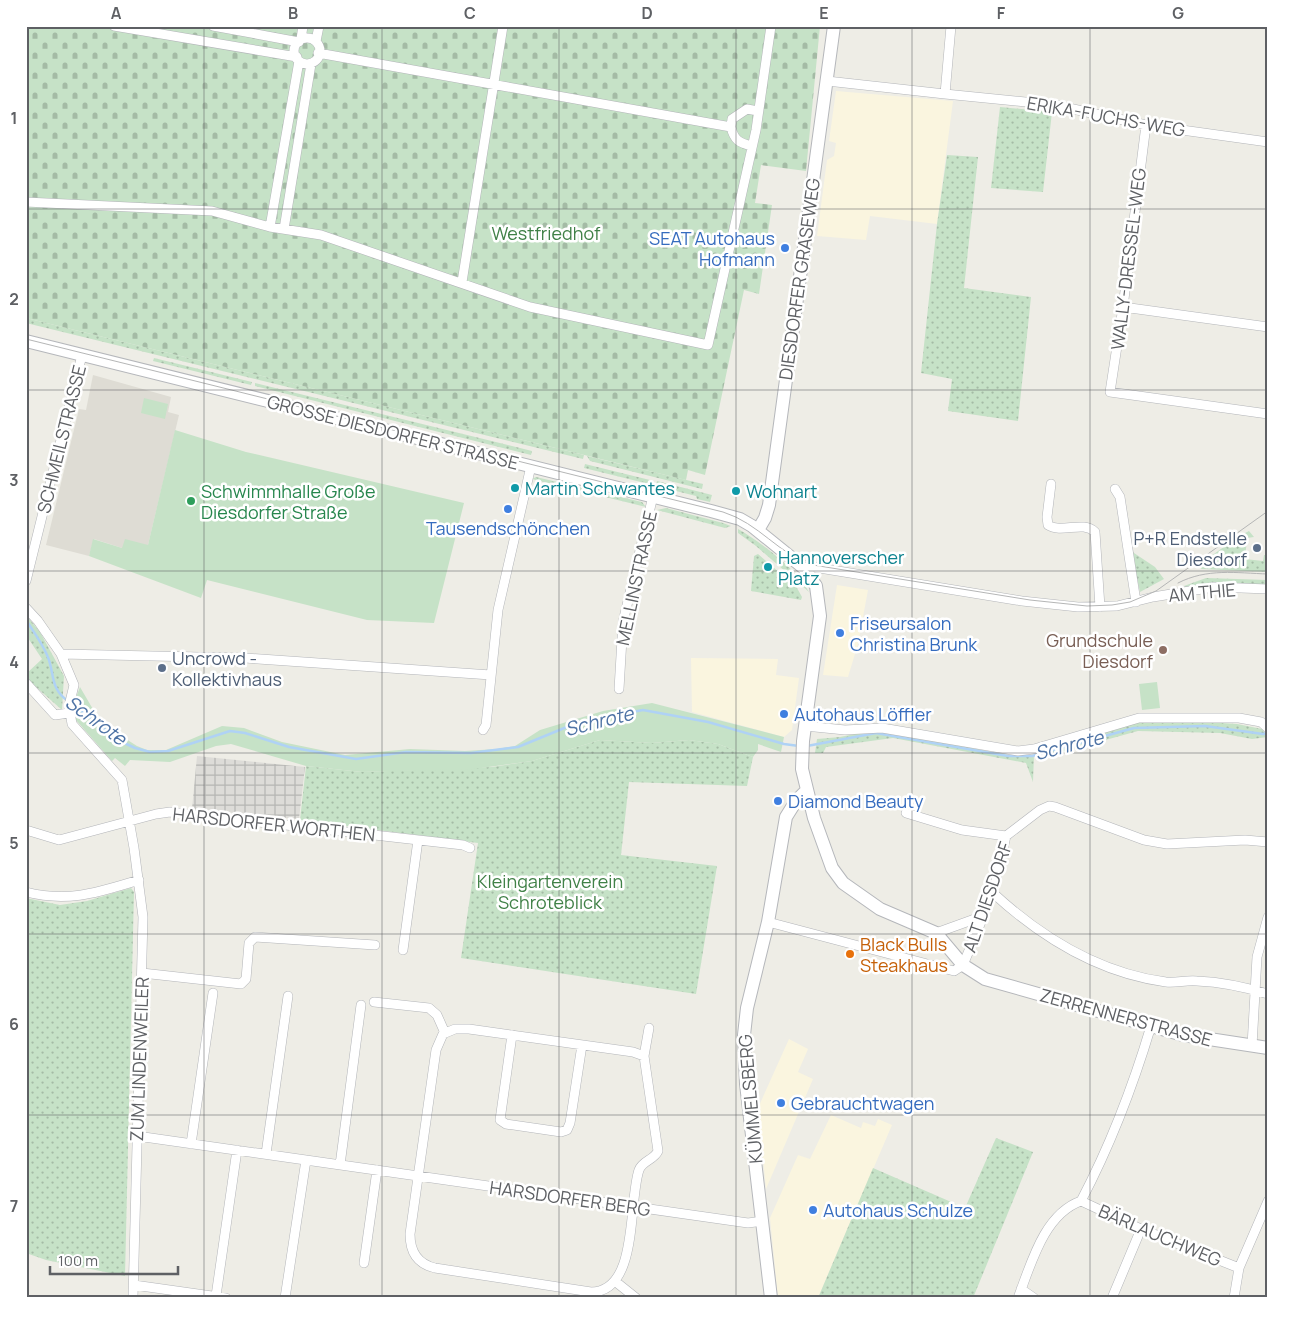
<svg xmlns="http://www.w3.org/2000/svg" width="1294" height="1324" font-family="Manrope,sans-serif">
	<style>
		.commercial { fill: #faf5df }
		.industrial { fill: url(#industrial-grid) }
		.education { fill: #dedcd4 }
		.grass { fill: url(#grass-dots) }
		.cemetery { fill: url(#cemetery-stones) }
		.park { fill: #c6e2c7 }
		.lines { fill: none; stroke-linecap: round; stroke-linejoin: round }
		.stream { stroke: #afd2f5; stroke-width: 2.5 }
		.street-casing { stroke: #b3b5b9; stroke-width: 10 }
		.secondary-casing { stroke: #b5b7bb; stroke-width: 14 }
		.street { stroke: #fff; stroke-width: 9 }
		.secondary { stroke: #fff; stroke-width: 12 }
		.tram { stroke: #b5b6b6; stroke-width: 1 }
		.grid { fill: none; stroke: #5e6064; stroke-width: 1; stroke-opacity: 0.55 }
		.shop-dot { fill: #3f7fe0; stroke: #fff; stroke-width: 2 }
		.culture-dot { fill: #0f9aa8; stroke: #fff; stroke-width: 2 }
		.leisure-dot { fill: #2e9e5b; stroke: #fff; stroke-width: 2 }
		.service-dot { fill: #5c6f8a; stroke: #fff; stroke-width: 2 }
		.education-dot { fill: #8d6e63; stroke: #fff; stroke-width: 2 }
		.food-dot { fill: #e8710a; stroke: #fff; stroke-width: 2 }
		.labels { text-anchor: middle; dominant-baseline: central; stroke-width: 5; stroke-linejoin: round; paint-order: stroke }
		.street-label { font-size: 18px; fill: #5e6064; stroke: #fff }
		.park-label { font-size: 18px; fill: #408147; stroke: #fff }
		.shop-label { font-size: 18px; fill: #366cbe; stroke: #fff; text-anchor: start }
		.culture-label { font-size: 18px; fill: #0d838f; stroke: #fff; text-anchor: start }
		.leisure-label { font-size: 18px; fill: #27864d; stroke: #fff; text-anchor: start }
		.service-label { font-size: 18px; fill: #4e5e75; stroke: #fff; text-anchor: end }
		.education-label { font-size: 18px; fill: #785e54; stroke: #fff; text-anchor: end }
		.food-label { font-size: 18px; fill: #c56008; stroke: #fff; text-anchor: start }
		.water-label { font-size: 19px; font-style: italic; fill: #4e73a5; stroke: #fff }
		.neatline { fill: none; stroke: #5e6064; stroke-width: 2 }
		.grid-label { font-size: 16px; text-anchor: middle; font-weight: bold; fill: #5e6064 }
	</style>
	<defs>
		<pattern id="industrial-grid" width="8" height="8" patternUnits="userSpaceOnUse" patternTransform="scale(1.25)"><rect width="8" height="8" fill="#dddcd8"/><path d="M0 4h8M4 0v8" fill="none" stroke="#b6b6b3"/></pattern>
		<pattern id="grass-dots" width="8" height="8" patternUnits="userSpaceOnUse" patternTransform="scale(1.25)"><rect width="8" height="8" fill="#c6e2c7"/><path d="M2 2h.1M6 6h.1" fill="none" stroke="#a4bba5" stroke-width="1.8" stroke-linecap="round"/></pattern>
		<pattern id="cemetery-stones" width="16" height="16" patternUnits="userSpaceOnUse" patternTransform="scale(1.25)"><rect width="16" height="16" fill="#c6e2c7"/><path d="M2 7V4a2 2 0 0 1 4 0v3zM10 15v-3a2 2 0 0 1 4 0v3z" fill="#a4bba5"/></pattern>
	</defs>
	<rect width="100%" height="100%" fill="#eeede6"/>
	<path class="commercial" d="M836 91 953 101 937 224 870 216 866 240 817 236 827 160 834 156 836 143 829 141Z
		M837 585 868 590 858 644 848 677 823 675Z
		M691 658 778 659 776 675 799 678 792 730 784 737 692 712Z
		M789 1039 808 1049 798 1072 813 1079 766 1189 758 1108Z
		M831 1115 861 1128 863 1122 875 1126 878 1119 892 1125 818 1298H778L770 1218 798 1155 810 1159Z"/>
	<path class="industrial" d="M197 756 305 767 299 819 192 809Z"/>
	<path class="education" d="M93 375 171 397 168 412 179 415 148 545 122 548 94 539 89 556 46 545 79 409 86 410Z"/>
	<path class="grass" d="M1000 107 1052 112 1043 192 991 188Z
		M947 155 978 157 964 288 1031 297 1018 421 948 411 952 379 921 373 937 224Z
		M26 318 584 455 583 459 26 323Z
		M154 358 252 382 251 385 153 361Z
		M255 383 532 451 531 455 255 386Z
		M587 456 703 484 702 489 590 461Z
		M585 464 654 481 653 485 584 468Z
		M536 477 642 502 646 507 532 479Z
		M657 481 712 495 710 502 697 499 696 496 656 486Z
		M666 508 723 523 731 526 725 528 657 510Z
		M738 529C761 542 796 569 809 592L756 546 738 533Z
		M1249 531 1254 537 1247 538 1245 559 1263 561 1264 555H1268V572L1202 569 1199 567 1200 564 1239 536Z
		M1131 551 1155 567 1164 579 1140 592Z
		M758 554 797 588 802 597 801 600 751 591 754 556Z
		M1206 578 1268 580V586L1185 587 1184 586Z
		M26 615 40 632 64 676 62 710 26 678V674L42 659 26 635Z
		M1206 722 1237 724 1262 729 1268 737 1252 739 1220 733 1138 731 1044 757 1041 750 1136 723Z
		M864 732 893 733 1008 755H1034L1033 782 1026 763 893 738 826 747 823 753H815L817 739 840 737Z
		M600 740 652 743 689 740 718 744 753 757 747 786 629 782 621 855 717 866 696 994 461 958 478 843 300 820 306 766 362 772 492 767 532 761Z
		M131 888 134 892 125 1276 46 1260 26 1253V898L60 905 87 901Z
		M996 1138 1033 1152 973 1298H818L873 1168 965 1208Z"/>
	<path class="cemetery" d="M26 26H820L806 171 761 165 755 203 772 205 759 294 744 290 705 475 688 470 686 480 26 318Z"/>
	<path class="park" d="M144 398 168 404 165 419 141 413Z
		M175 430 246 452 464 503 434 623 367 620 207 580 201 598 89 556 93 539 122 548 125 539 148 545Z
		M1157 682 1160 708 1142 710 1139 684Z
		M80 687 101 723 137 746 147 750H166L222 726 244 728 282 742 345 755 410 749 465 751 497 749 515 746 540 730 603 711 652 703 784 737 781 752 758 744V750L753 757 718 744 689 740 652 743 600 740 532 761 474 769 362 772 306 766 231 744 216 746 170 762 130 760 125 766 115 758 112 761 75 719 73 705Z"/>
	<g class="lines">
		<path class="stream" d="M26 620C33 631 42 643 47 655 55 672 49 688 68 701
			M72 704 120 741 135 748 150 752 168 751 230 731 245 733 289 747 356 759 406 752 471 753 518 747 579 722 643 710 708 722 784 744 799 746
			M807 746 876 733 1008 756H1032L1134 728 1205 726 1263 734 1268 733"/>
		<defs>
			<path id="street" d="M114 26 297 57
				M213 26 299 42
				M294 51a13 13 0 1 1 26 0a13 13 0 1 1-26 0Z
				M301 39 303 26
				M316 41 319 26
				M318 53 731 127C734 140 739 143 752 146
				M827 81 945 94 951 26
				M945 94 1055 105 1146 125 1268 142
				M1146 125 1123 307 1110 392 1268 414
				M731 127 732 119 747 109 758 111
				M26 202 212 211 270 227 321 235 530 307 708 345 756 130 771 26
				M270 227 299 61
				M284 229 311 64
				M462 282 503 26
				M1123 307 1268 327
				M1051 484 1047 517 1048 525C1062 534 1083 520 1095 532L1100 607
				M1115 489 1120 497 1136 602
				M801 565 1022 601 1078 607 1117 606 1153 597 1214 587 1268 589
				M26 581 82 355
				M26 608 38 621 61 654 74 685 69 706 72 724 122 780 134 848 143 917 133 1298
				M61 654 245 658 491 675
				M26 683 55 715 69 713
				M619 689 623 622 653 496
				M805 726 845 730 882 728 1018 751 1034 749 1139 718H1239L1261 722 1268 728
				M483 730 486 725 498 610 531 466
				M906 813 962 830 1006 836
				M26 830 59 840 156 814 170 812 463 845 470 848
				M26 892C69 903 99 892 139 880
				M993 893C1042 938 1098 973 1166 982 1177 983 1186 980 1197 981 1220 982 1245 987 1268 994
				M768 922 954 971 963 965 993 893 1006 836 1040 810 1049 806 1055 807 1144 840 1167 844 1245 840 1268 842
				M936 933 983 916
				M403 950 418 840
				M142 973 241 984 246 979 249 943 255 937 375 945
				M374 1002 429 1008 437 1015 445 1033
				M512 1035 500 1120 506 1124 561 1132 567 1130 570 1123 582 1045
				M1252 1046 1257 957 1268 917
				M644 1056 633 1052 469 1029H455L443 1034 436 1050 410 1234C410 1252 418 1264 435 1268L591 1292C639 1292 628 1202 639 1170 642 1161 654 1160 658 1151L644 1056 649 1028
				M137 1136 748 1223 763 1221
				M191 1144 213 993
				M266 1154 288 996
				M340 1165 361 1005
				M1081 1201 1141 1229 1239 1268
				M364 1263 377 1170
				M616 1282 636 1298
				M134 1285 226 1298
				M1021 1289 1034 1298
				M216 1296 237 1150
				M285 1298 306 1160
				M1018 1298C1031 1264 1044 1214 1081 1201 1110 1146 1133 1086 1151 1026
				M1112 1298 1141 1229
				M1234 1298 1239 1268 1268 1201"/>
			<path id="secondary" d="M26 341 711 511 740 519 752 526 804 568 816 586 820 616 803 741 802 769 814 818 832 868 843 883 880 909 936 933 963 965 985 979 1183 1035 1268 1048
				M758 530 765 518 769 505 834 26
				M771 1298 746 1084 744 1035 747 1008 768 922 786 817 796 801 806 791"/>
		</defs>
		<use href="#street" class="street-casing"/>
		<use href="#secondary" class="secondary-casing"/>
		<use href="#street" class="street"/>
		<use href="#secondary" class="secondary"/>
		<path class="tram" d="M26 339 723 512C759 523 779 555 813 565L1030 600 1087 606 1112 605 1130 602 1156 591 1268 511
			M1178 583C1207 568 1236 573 1268 574"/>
	</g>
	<path class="grid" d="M204 26V1298M382 26V1298M559 26V1298M736 26V1298M912 26V1298M1090 26V1298M26 209H1268M26 390H1268M26 571H1268M26 753H1268M26 934H1268M26 1115H1268"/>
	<g class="shop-dot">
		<circle cx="785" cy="248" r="5"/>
		<circle cx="508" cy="509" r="5"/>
		<circle cx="840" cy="633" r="5"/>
		<circle cx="784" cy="714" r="5"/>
		<circle cx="778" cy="801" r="5"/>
		<circle cx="781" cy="1103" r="5"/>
		<circle cx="813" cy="1210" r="5"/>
	</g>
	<g class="culture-dot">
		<circle cx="515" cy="488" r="5"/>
		<circle cx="736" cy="491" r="5"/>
		<circle cx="768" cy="567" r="5"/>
	</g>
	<circle class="leisure-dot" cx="191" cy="501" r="5"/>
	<g class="service-dot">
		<circle cx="1257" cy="548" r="5"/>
		<circle cx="162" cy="668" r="5"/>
	</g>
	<circle class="education-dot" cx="1163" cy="650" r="5"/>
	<circle class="food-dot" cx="850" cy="954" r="5"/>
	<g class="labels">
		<g class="street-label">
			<text transform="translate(1106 116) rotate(10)">ERIKA-FUCHS-WEG</text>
			<text transform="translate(1128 259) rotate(-83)">WALLY-DRESSEL-WEG</text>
			<text transform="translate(799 279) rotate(-82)">DIESDORFER GRASEWEG</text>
			<text transform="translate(393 432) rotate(14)">GROSSE DIESDORFER STRASSE</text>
			<text transform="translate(61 439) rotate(-76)">SCHMEILSTRASSE</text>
			<text transform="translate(636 578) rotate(-78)">MELLINSTRASSE</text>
			<text transform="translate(1202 592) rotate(-5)">AM THIE</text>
			<text transform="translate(274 824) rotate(6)">HARSDORFER WORTHEN</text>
			<text transform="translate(987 897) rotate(-71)">ALT DIESDORF</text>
			<text transform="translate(1126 1017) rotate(15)">ZERRENNERSTRASSE</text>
			<text transform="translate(139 1059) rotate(-88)">ZUM LINDENWEILER</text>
			<text transform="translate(750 1099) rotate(-95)">KÜMMELSBERG</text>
			<text transform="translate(570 1198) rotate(8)">HARSDORFER BERG</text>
			<text transform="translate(1160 1235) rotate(23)">BÄRLAUCHWEG</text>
		</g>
		<g class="park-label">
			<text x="546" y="233">Westfriedhof</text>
			<text x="550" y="881">Kleingartenverein<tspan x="550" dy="21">Schroteblick</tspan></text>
		</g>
		<g class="shop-label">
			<text x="775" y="238" text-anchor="end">SEAT Autohaus<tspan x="775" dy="21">Hofmann</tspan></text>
			<text x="508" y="528" text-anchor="middle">Tausendschönchen</text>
			<text x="850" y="623">Friseursalon<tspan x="850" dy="21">Christina Brunk</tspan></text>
			<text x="794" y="714">Autohaus Löffler</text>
			<text x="788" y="801">Diamond Beauty</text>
			<text x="791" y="1103">Gebrauchtwagen</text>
			<text x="823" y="1210">Autohaus Schulze</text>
		</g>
		<g class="culture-label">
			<text x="525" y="488">Martin Schwantes</text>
			<text x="746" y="491">Wohnart</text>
			<text x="778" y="557">Hannoverscher<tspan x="778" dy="21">Platz</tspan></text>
		</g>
		<g class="leisure-label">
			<text x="201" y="491">Schwimmhalle Große<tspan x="201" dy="21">Diesdorfer Straße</tspan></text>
		</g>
		<g class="service-label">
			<text x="1247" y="538">P+R Endstelle<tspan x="1247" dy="21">Diesdorf</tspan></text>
			<text x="172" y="658" text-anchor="start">Uncrowd -<tspan x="172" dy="21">Kollektivhaus</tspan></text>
		</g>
		<g class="education-label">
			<text x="1153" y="640">Grundschule<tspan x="1153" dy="21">Diesdorf</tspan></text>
		</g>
		<g class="food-label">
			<text x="860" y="944">Black Bulls<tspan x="860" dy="21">Steakhaus</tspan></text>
		</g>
		<g class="water-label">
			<text transform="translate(96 720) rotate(36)">Schrote</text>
			<text transform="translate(599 721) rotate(-14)">Schrote</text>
			<text transform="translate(1069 745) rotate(-14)">Schrote</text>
		</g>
	</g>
	<rect width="1294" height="1324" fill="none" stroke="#ffffff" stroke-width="55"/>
	<path d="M50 1266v8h128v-8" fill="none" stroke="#5e6064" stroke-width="2.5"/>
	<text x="58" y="1266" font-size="15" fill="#5e6064" stroke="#ffffff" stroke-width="4" paint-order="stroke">100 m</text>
	<rect x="28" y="28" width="1238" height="1268" class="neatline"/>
	<g class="grid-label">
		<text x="116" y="19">A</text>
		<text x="293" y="19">B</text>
		<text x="470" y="19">C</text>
		<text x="647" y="19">D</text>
		<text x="824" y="19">E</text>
		<text x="1001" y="19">F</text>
		<text x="1178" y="19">G</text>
		<text x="14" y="124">1</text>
		<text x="14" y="305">2</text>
		<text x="14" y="486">3</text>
		<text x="14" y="668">4</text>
		<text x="14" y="849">5</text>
		<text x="14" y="1030">6</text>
		<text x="14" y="1212">7</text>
	</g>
</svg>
